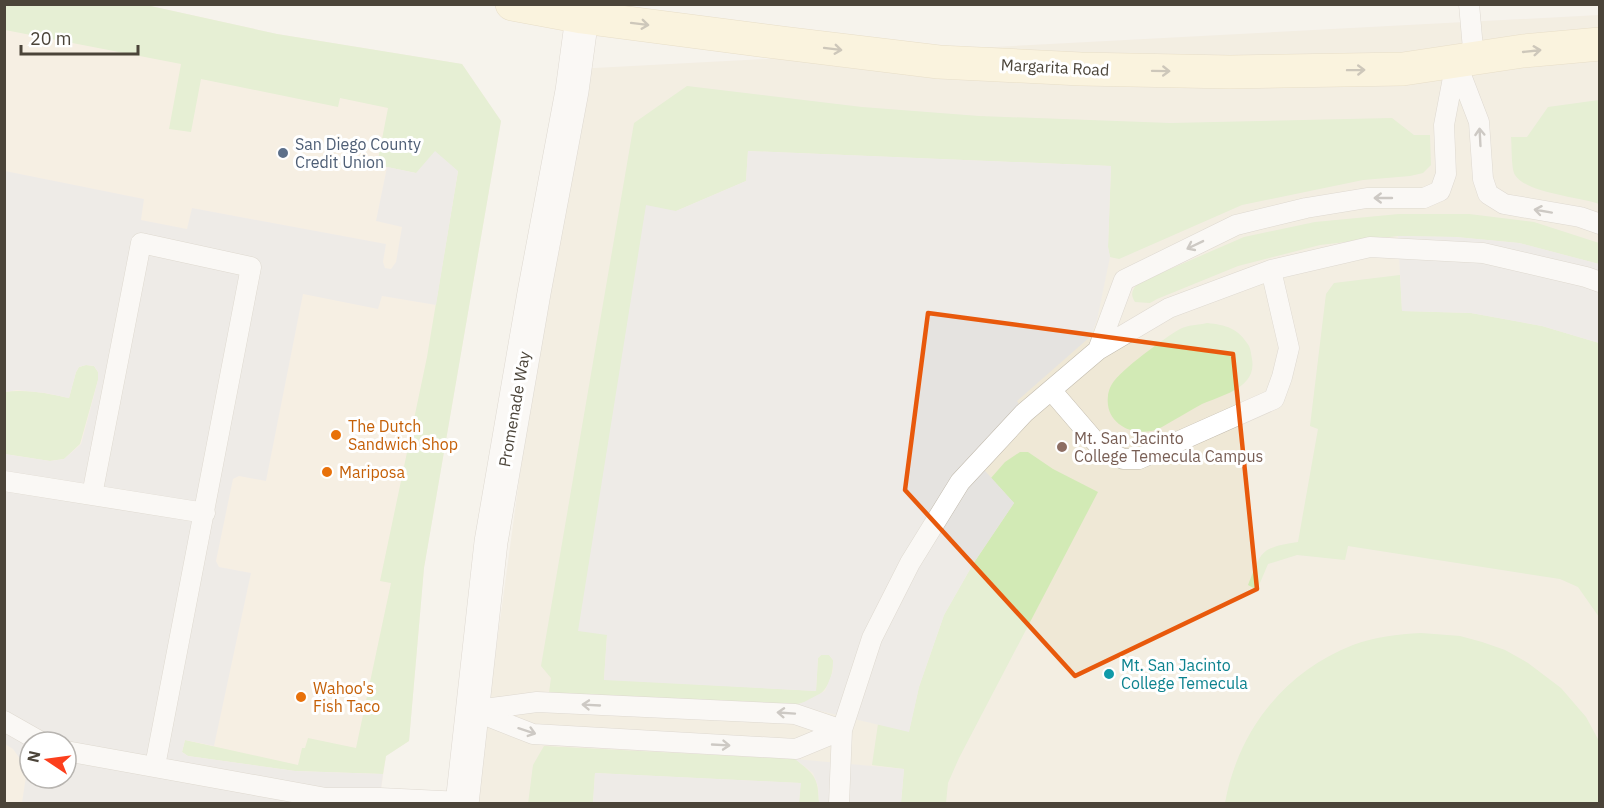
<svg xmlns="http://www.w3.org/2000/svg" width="1604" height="808" font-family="'IBM Plex Sans',sans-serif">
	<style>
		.commercial { fill: #f7ead8; fill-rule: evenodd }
		.education { fill: #efe8d6 }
		.green { fill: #d2eab5 }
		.parking { fill: #e5e3e0; fill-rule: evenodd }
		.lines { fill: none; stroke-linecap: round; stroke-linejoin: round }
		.service-casing { stroke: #c2bbae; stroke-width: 21 }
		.tertiary-casing { stroke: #c2bbae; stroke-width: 34 }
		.secondary-casing { stroke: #d6c79b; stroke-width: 34 }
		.service { stroke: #fff; stroke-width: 20 }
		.tertiary { stroke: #fff; stroke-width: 33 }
		.secondary { stroke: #fff3cd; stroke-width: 33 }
		.oneway { stroke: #9c937c }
		.oneway2 { stroke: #9c9892 }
		.marked { fill: none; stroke: #e8590c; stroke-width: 4.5; stroke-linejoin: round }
		.service-dot { fill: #5c6f8a; stroke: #fff; stroke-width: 2 }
		.food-dot { fill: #e8710a; stroke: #fff; stroke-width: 2 }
		.education-dot { fill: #8d6e63; stroke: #fff; stroke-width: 2 }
		.culture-dot { fill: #0f9aa8; stroke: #fff; stroke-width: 2 }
		.labels { text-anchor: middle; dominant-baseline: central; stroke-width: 6; stroke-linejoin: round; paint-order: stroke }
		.street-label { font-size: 16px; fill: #4b4439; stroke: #fff }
		.service-label { font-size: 16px; fill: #4e5e75; stroke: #fff; text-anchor: start }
		.food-label { font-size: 16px; fill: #c56008; stroke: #fff; text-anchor: start }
		.education-label { font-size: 16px; fill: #785e54; stroke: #fff; text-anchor: start }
		.culture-label { font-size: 16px; fill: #0d838f; stroke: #fff; text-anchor: start }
	</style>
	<rect width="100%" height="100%" fill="#f6f3ec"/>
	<path class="commercial" d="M5 5H146L277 34 462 64 501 121 424 568 409 741 386 756 379 803 5 804ZM30 742H66V778H30Z"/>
	<path class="education" d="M1599 15V803L475 804 575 69Z"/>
	<path class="green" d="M4 5H146L277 34 462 64 501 121 424 568 409 741 386 756 383 774 295 771 188 756 182 752 185 740 298 765 302 748H305L308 738 356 748 391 583 380 581 427 357 458 171 416 173 377 165 388 108 340 98 338 107 201 79 191 132 169 129 181 64 5 30Z
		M687 86 862 107 979 116 1170 123 1392 118 1414 135H1430L1431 165 1423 173 1410 176 1363 180 1242 205 1119 259 1110 257 1108 247 1111 166 748 151 746 181 676 211 607 635 604 679 816 691 818 658 821 655H829L833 660C833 687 821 699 795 705L549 693 551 678 541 666 634 123Z
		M1599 100V204C1579 197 1526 193 1515 175 1511 168 1512 146 1511 137H1527L1548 107Z
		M1399 214H1469L1534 222 1599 243V264L1519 243 1456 237 1398 236 1320 245 1238 266 1157 299 1150 303 1135 302C1130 294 1132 290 1138 283L1244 237 1315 222Z
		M1400 275 1402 311 1471 313 1542 326 1599 343V617L1578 587 1560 579 1348 546 1345 560 1297 555 1268 564 1257 590 1248 585C1262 551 1259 548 1298 542L1318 429 1310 426 1326 294 1334 283Z
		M1207 323C1226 325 1238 328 1249 346 1251 350 1251 355 1252 359 1257 388 1222 395 1202 404 1189 411 1176 419 1162 427 1139 440 1104 426 1108 396 1108 393 1110 387 1112 384 1120 370 1166 337 1180 329 1187 325 1199 325 1207 323Z
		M86 365 94 366 98 372V380L80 444 64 459 50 461 5 454 4 392C26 389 47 393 69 398L76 372 79 367Z
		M1020 452H1028L1053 469 1098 492 959 758 948 783 946 803H901L904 769 872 765 878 724 909 731 919 687 944 615 973 564 1014 503 991 478 1005 462Z
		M1421 633 1460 636 1482 642 1505 650 1528 663 1561 688 1586 717 1599 741V803H1225C1238 731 1284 672 1353 645 1374 637 1398 634 1421 633Z
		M544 746 795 759C815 775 818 777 819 803H799L800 783 595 773 593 803 528 804 533 765Z"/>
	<path class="parking" d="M435 151 458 171 436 305 382 296 378 309 303 294 266 481 239 476 233 479 216 561 219 567 251 573 214 746 185 740 182 752 188 756 295 771 383 774 379 803H22L26 776 23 763 13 749 5 744 4 454 50 461 64 459 81 444 98 380V372L94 366 86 365 79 367 76 372 69 398 45 393 17 390 5 392V171L144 199 141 220 187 229 192 208 386 244 383 262 385 268 391 269 396 262 402 227 376 221 387 167 416 173ZM30 742H66V778H30Z
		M748 151 1111 166 1108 247 1110 257 1097 320 1091 336 1017 401 1024 413 978 463 1014 503 973 564 944 615 919 687 909 732 795 705 804 702 825 691 833 671V660L829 655H821L818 658 816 691 604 680 607 635 578 631 646 205 676 211 746 181Z
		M1398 236 1456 237 1519 243 1599 264V343L1542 326 1471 313 1402 311Z
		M795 759 904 769 901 803H819L818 786 813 773Z
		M595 773 801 783 799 803H593Z"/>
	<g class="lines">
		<defs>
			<path id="service" d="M1469 4 1474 60
				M1456 62 1479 122 1483 179 1488 194 1504 204 1580 217 1600 224
				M1098 350 1124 280 1236 225 1306 208 1367 198H1424L1440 191 1446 174 1444 125 1456 62
				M1051 390 1100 447 1123 459H1139L1274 399 1282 377 1289 348 1271 270
				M4 481 205 513
				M92 495 141 243 251 267 155 766
				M472 710 533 734 796 749 842 730
				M476 710 537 702 795 714 842 730
				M4 721 41 742
				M66 751 326 798H380L462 802
				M839 804 842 730 872 638 910 563 960 482 1024 413 1098 350 1169 308 1271 270 1370 247 1483 253 1586 277 1600 282"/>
			<path id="tertiary" d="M462 804 491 542 534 293 572 91 582 17"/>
			<path id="secondary" d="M512 4 582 17 783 43 939 62 1081 69 1230 72 1403 69 1523 51 1600 44"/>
		</defs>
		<use href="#service" class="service-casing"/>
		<use href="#tertiary" class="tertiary-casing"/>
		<use href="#secondary" class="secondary-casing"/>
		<use href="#service" class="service"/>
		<use href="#tertiary" class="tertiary"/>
		<use href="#secondary" class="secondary"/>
	</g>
	<defs><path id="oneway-shaft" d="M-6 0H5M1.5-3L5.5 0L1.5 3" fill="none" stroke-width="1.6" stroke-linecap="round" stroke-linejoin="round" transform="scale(1.5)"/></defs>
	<g class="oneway">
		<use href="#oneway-shaft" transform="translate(640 24) rotate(7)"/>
		<use href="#oneway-shaft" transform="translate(833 49) rotate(7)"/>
		<use href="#oneway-shaft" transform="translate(1532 51) rotate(-6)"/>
		<use href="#oneway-shaft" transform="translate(1356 70) rotate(-1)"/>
		<use href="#oneway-shaft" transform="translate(1161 71) rotate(1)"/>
	</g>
	<g class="oneway2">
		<use href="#oneway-shaft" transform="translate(1480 137) rotate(-93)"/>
		<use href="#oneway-shaft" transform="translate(1383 198) rotate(180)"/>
		<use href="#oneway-shaft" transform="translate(1543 211) rotate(-170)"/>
		<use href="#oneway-shaft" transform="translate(1195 245) rotate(154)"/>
		<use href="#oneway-shaft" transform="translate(591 705) rotate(-177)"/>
		<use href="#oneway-shaft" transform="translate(786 713) rotate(-176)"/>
		<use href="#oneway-shaft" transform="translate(527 731) rotate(18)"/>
		<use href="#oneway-shaft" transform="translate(721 745) rotate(3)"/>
	</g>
	<path d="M0 0H1604V808H0ZM928 313 1233 354 1257 589 1075 676 905 490Z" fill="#f6f3ec" fill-opacity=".55" fill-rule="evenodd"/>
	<path class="marked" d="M928 313 1233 354 1257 589 1075 676 905 490Z"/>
	<circle class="service-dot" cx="283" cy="153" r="6"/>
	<g class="food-dot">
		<circle cx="336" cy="435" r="6"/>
		<circle cx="327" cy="472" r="6"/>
		<circle cx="301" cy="697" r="6"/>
	</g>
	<circle class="education-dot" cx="1062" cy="447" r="6"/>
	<circle class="culture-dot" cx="1109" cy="674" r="6"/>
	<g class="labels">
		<g class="street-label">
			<text transform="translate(1055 67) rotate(3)">Margarita Road</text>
			<text transform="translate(514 409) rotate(-80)">Promenade Way</text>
		</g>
		<g class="service-label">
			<text x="295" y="144">San Diego County<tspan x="295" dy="18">Credit Union</tspan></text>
		</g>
		<g class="food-label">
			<text x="348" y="426">The Dutch<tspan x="348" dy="18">Sandwich Shop</tspan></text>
			<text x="339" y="472">Mariposa</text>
			<text x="313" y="688">Wahoo's<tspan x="313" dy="18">Fish Taco</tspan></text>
		</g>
		<g class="education-label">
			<text x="1074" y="438">Mt. San Jacinto<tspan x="1074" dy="18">College Temecula Campus</tspan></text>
		</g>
		<g class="culture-label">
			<text x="1121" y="665">Mt. San Jacinto<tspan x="1121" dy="18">College Temecula</tspan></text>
		</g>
	</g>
	<rect width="1604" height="808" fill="none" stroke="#4b4439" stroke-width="12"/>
	<g transform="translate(48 760) rotate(283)"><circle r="28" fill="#ffffff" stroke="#b7b4b0" stroke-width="1.5"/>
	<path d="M0-4.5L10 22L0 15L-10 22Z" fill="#fc3f1d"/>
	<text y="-9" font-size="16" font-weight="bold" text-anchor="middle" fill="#4b4439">N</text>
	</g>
	<path d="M21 45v9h117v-9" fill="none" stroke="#4b4439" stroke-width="3"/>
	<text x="30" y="45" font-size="18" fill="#4b4439" stroke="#ffffff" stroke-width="4.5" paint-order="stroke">20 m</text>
</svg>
